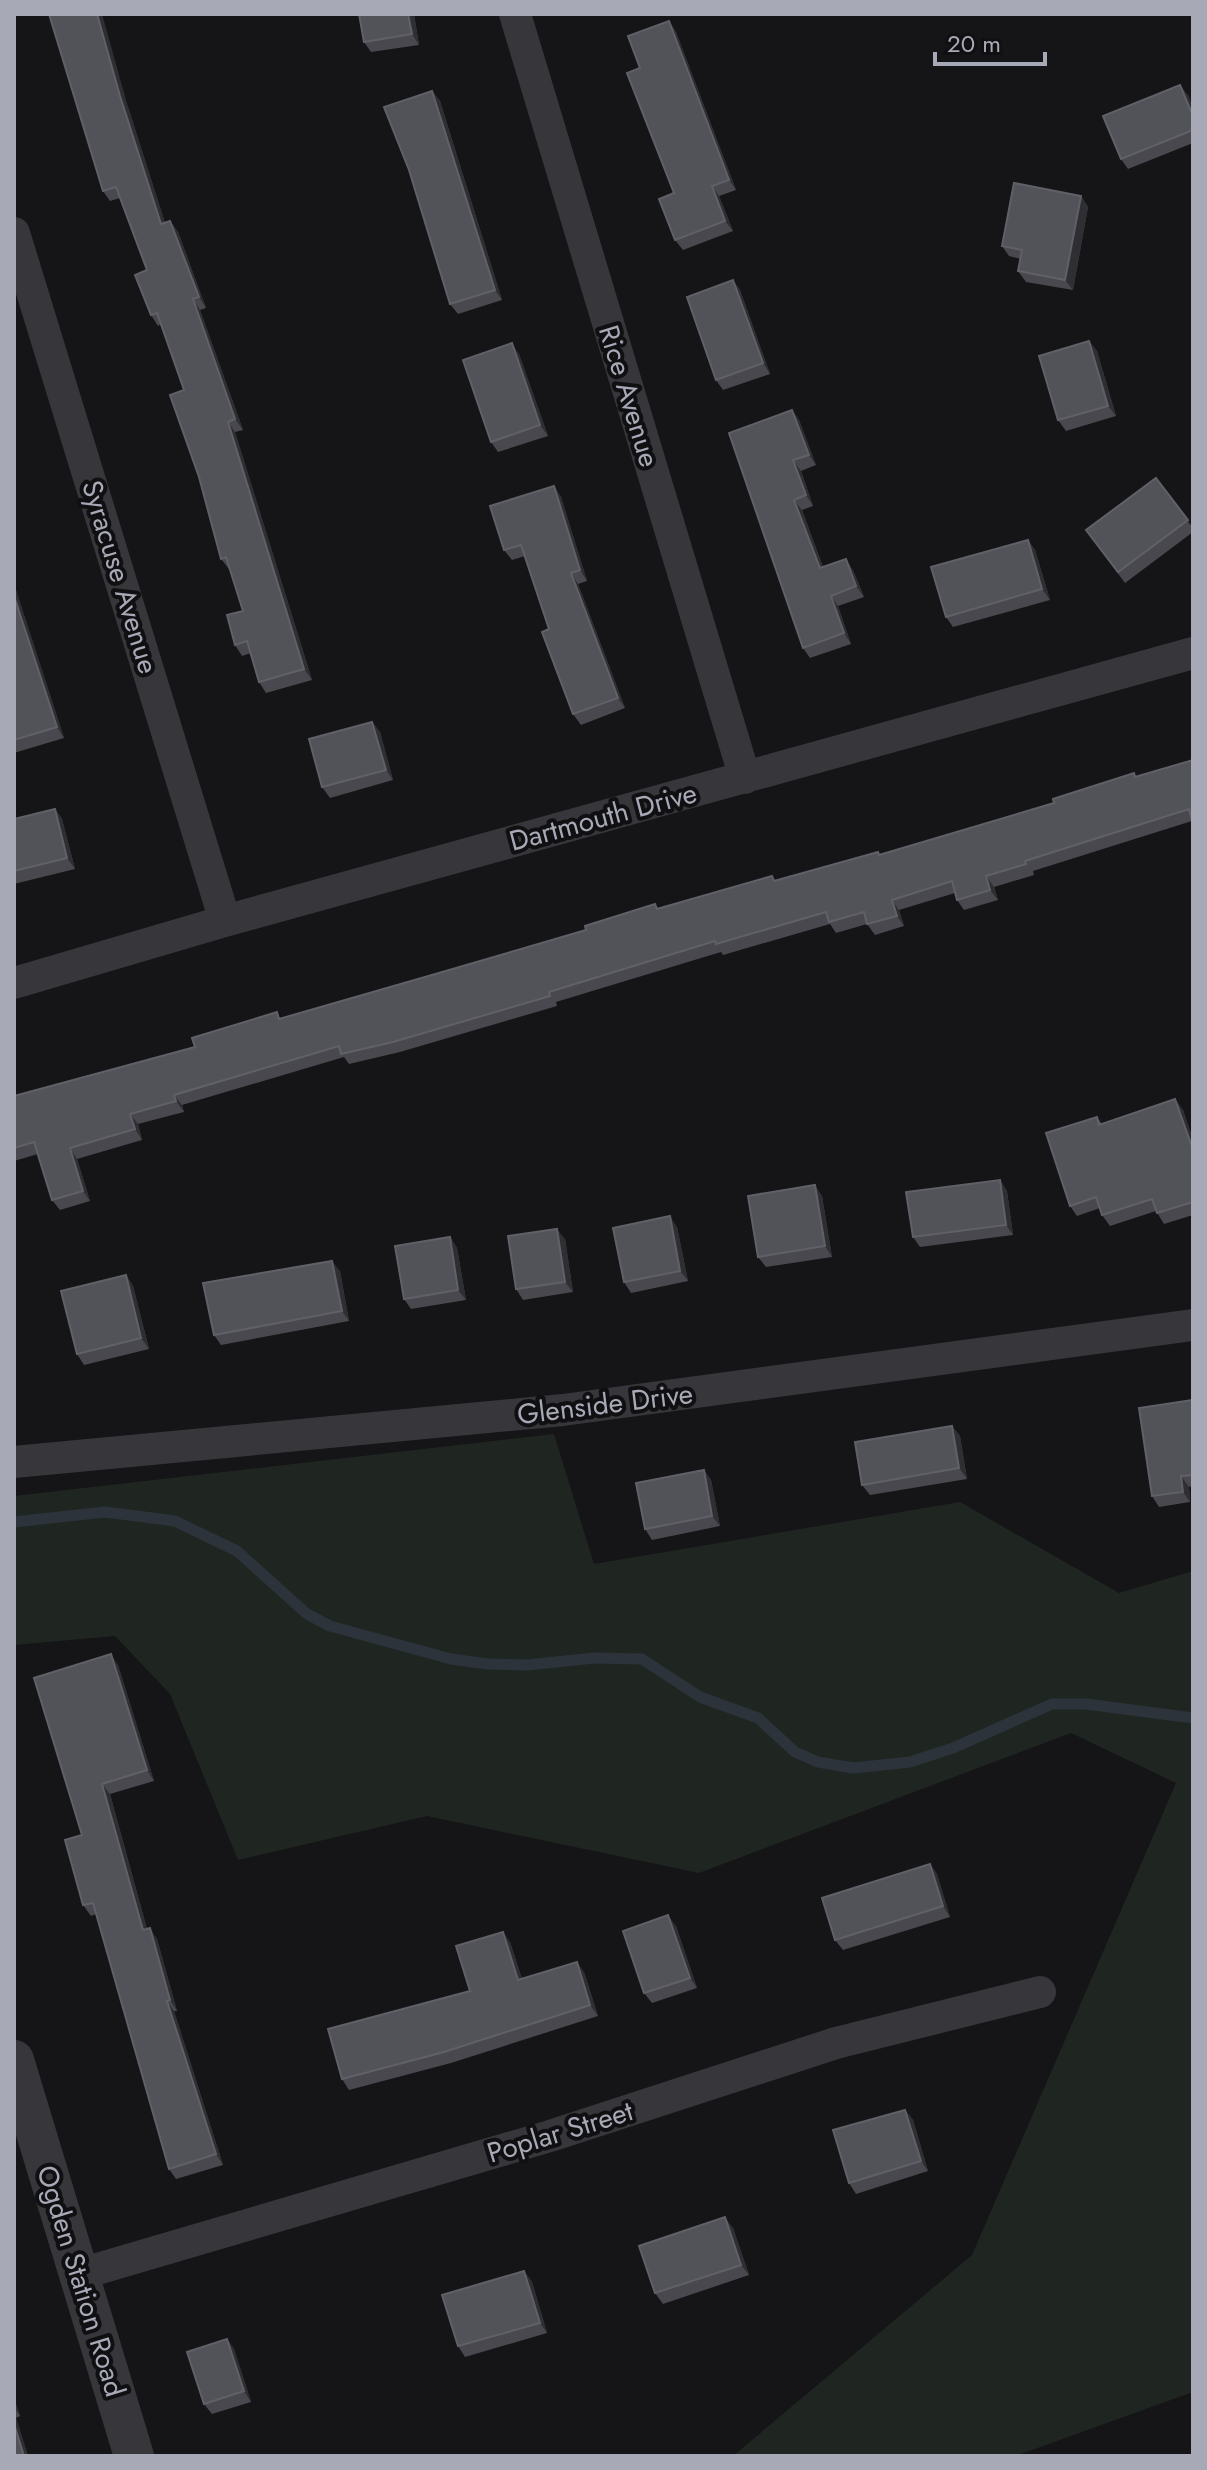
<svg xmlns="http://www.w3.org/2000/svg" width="1207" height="2470" font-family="Jost,sans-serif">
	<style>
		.green { fill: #1f2621 }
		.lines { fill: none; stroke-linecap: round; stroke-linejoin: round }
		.stream { stroke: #2d333b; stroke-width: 11 }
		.minor { stroke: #36363b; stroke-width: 32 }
		.tertiary { stroke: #36363b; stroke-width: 40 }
		.wall { fill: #48484e }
		.shaded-wall { fill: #2f2f33 }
		.building { fill: #525359; stroke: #606068; stroke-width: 2 }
		.labels { text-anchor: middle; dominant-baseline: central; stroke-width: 8; stroke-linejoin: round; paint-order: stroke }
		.street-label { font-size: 28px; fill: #a7a9b6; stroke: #100f11 }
	</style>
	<rect width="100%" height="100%" fill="#151416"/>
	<path class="green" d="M554 1434 594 1564 960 1502 1119 1593 1193 1571V2392L1015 2456H733L972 2255 1176 1783 1071 1733 699 1873 427 1816 238 1860 170 1694 115 1636 14 1645V1496Z"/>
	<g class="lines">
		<path class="stream" d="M14 1522 105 1512 175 1521 237 1551 307 1614 330 1626 451 1659 488 1664 527 1665 594 1658 642 1659 700 1697 758 1718 795 1752 818 1762 853 1768 910 1762 953 1748 1052 1704H1086L1193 1718"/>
		<path class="minor" d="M515 14 745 778
			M14 233 225 921
			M14 983 225 921 1193 653
			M14 1462 563 1410 1193 1325
			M80 2274 550 2136 836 2043 1040 1992"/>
		<path class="tertiary" d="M14 2060 134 2456"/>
	</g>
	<path class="wall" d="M359 14H414L419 45 371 52 364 42Z
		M669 21 676 32 736 190 719 196 733 231 683 250 675 240 674 193 640 68Z
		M432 91 440 101 502 300 458 314 450 304Z
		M1188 95 1193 108V143L1128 169 1121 159Z
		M128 107 165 223 170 221 178 232 206 308 200 310 243 430 235 432 312 680 266 693 259 682 251 653 242 656 235 645 243 611 230 569H229L221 559 184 390 161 324 158 326 151 315 147 270 120 198 110 201 103 191Z
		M1081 196 1088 207 1073 290 1026 282 1018 271 1021 259 1009 256 1002 246Z
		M733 280 740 290 770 374 723 390 716 380Z
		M1089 341 1097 351 1116 416 1066 431 1058 420Z
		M519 354 548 436 498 452 491 442Z
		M792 410 799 420 816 465 801 471 813 506 802 510 823 567 853 570 864 597 838 606 851 644 810 658 803 648 729 433Z
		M1156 478 1193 528V532L1125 583 1086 530Z
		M554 486 561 497 587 581 578 584 625 708 581 725 573 714 549 629 525 556 512 560 504 550Z
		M1028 540 1035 550 1050 600 953 627 946 617Z
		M14 584 64 738 14 753Z
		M372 722 380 732 393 780 330 798 322 787Z
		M1193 760 1192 821 1033 871 1034 875 994 887 998 900 964 910 957 900 955 893 899 910 904 926 875 935 867 924 836 933 830 924 723 955 721 952 556 1002 557 1006 400 1052 349 1064 344 1057 182 1105 184 1112 138 1124 142 1140 77 1159 90 1201 60 1210 52 1200 38 1154 14 1161V1096L195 1047 281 1018 586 930 655 904 658 908 772 876 775 881 878 852 880 855 1054 803 1136 776Z
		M55 809 62 819 75 869 14 884V819Z
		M1175 1099 1183 1110 1193 1140V1215L1164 1224 1156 1211 1110 1226 1102 1215 1100 1208 1077 1216 1070 1206 1097 1117 1102 1124Z
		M1000 1180 1007 1191 1013 1235 920 1247 913 1237Z
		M822 1196 832 1257 766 1267 758 1257Z
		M677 1227 688 1281 631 1293 624 1282Z
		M450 1237 457 1248 466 1300 411 1309 404 1299Z
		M565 1239 573 1292 523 1300 516 1289Z
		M340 1271 349 1321 221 1345 214 1335Z
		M126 1275 133 1286 149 1349 84 1365 77 1354Z
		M1193 1400V1486L1189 1487 1190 1502 1159 1507 1152 1496Z
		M952 1426 960 1436 967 1479 870 1495 862 1485Z
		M704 1470 711 1480 720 1526 652 1540 645 1529Z
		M118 1665 154 1781 110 1794 147 1929 157 1939 177 2011H174L223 2165 176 2179 169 2169 96 1914 91 1916 83 1905 82 1835Z
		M930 1864 937 1874 950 1917 843 1950 835 1940Z
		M676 1926 697 1988 652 2003 644 1993Z
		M510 1942 522 1979 584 1972 598 2016 451 2063 349 2090 342 2079 470 1991Z
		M905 2110 913 2120 928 2171 856 2194 849 2183Z
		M733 2228 749 2275 663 2304 655 2293Z
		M524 2271 532 2282 547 2333 465 2357 458 2346Z
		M227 2339 234 2349 251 2402 212 2414 204 2404Z
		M14 2398 20 2416 16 2418 28 2456H14Z"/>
	<path class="shaded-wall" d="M97 14H102L128 107 169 235 161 224 120 96Z
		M408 14H414L419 45 412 34Z
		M669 21 676 32 736 190 729 180Z
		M1180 85 1188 95 1193 108V116Z
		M432 91 440 101 502 300 495 290Z
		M712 186 719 196 733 231 725 221Z
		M1081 196 1088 207 1073 290 1065 280Z
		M170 221 178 232 206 308 199 297Z
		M733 280 740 290 770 374 763 363Z
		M193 299 200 310 243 430 235 419Z
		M1089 341 1097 351 1116 416 1108 406Z
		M512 343 519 354 548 436 540 425Z
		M792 410 799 420 816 465 809 455Z
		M228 422 235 432 312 680 304 669Z
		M793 460 801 471 813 506 806 495Z
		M554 486 561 497 587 581 580 570Z
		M794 500 802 510 827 579 820 568Z
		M1028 540 1035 550 1050 600 1042 589Z
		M846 559 853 570 864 597 856 586Z
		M571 573 578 584 625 708 618 698Z
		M14 584 64 738 57 727 14 596Z
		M831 596 838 606 851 644 844 633Z
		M372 722 380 732 393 780 386 770Z
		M55 809 62 819 75 869 67 858Z
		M986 876 994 887 998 900 990 890Z
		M892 900 899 910 904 926 897 916Z
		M174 1095 182 1105 184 1112 176 1101Z
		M1175 1099 1183 1110 1193 1140V1147L1191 1144Z
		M130 1114 138 1124 142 1140 135 1129Z
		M70 1148 77 1159 90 1201 83 1191Z
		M1000 1180 1007 1191 1013 1235 1006 1225Z
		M815 1185 822 1196 832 1257 825 1246Z
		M670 1216 677 1227 688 1281 680 1271Z
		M557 1229 565 1239 573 1292 565 1282Z
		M450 1237 457 1248 466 1300 458 1290Z
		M332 1261 340 1271 349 1321 342 1311Z
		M126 1275 133 1286 149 1349 141 1338Z
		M952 1426 960 1436 967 1479 959 1468Z
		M704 1470 711 1480 720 1526 712 1516Z
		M1181 1476 1189 1487 1190 1502 1183 1492Z
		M111 1654 118 1665 154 1781 147 1770Z
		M102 1784 110 1794 150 1941 143 1930Z
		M930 1864 937 1874 950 1917 943 1906Z
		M668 1915 676 1926 697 1988 690 1978Z
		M150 1928 157 1939 177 2011 170 2000Z
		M503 1932 510 1942 526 1991 518 1980Z
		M577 1962 584 1972 598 2016 590 2005Z
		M167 2001 174 2011 223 2165 216 2154Z
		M905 2110 913 2120 928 2171 921 2161Z
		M725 2217 733 2228 749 2275 741 2265Z
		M524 2271 532 2282 547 2333 540 2323Z
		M227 2339 234 2349 251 2402 244 2391Z
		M14 2398 20 2416 14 2407Z
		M14 2414 16 2418 28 2456H24L14 2424Z"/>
	<path class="building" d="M49 14H97L120 96 161 224 170 221 199 297 193 299 235 419 228 422 304 669 259 682 247 641 235 645 227 615 243 611 226 557 221 559 199 477 170 395 184 390 157 313 151 315 135 275 147 270 116 187 103 191Z
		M359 14H408L412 34 364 42Z
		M669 21 729 180 712 186 725 221 675 240 659 199 674 193 627 73 640 68 628 36Z
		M1180 85 1193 116V130L1121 159 1103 116Z
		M432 91 495 290 450 304 409 170 384 107Z
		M1014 183 1081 196 1065 280 1018 271 1022 250 1002 246Z
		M733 280 763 363 716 380 687 297Z
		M1089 341 1108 406 1058 420 1039 356Z
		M512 343 540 425 491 442 463 360Z
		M792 410 809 455 793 460 806 495 794 500 820 568 846 559 856 586 831 596 844 633 803 648 729 433Z
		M1156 478 1188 520 1118 572 1086 530Z
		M554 486 580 570 571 573 618 698 573 714 542 632 549 629 521 545 504 550 490 506Z
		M1028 540 1042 589 946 617 931 567Z
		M14 596 57 727 14 740Z
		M372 722 386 770 322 787 309 739Z
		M1193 760V824L1189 809 1025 861 1026 864 986 876 990 890 957 900 952 881 892 900 897 916 867 924 864 912 829 922 826 912 716 944 715 941 549 992 550 996 393 1042 341 1054 339 1046 174 1095 176 1101 130 1114 135 1129 70 1148 83 1191 52 1200 34 1142 14 1148V1096L195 1047 192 1038 277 1012 279 1019 425 977 586 930 585 926 655 904 657 909 772 876 774 881 878 852 879 855 1054 803 1053 799 1134 773 1135 777Z
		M55 809 67 858 14 871V819Z
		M1175 1099 1191 1144 1193 1143V1202L1157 1213 1152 1199 1102 1215 1096 1197 1070 1206 1046 1133 1097 1117 1099 1125Z
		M1000 1180 1006 1225 913 1237 906 1192Z
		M815 1185 825 1246 758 1257 748 1196Z
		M670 1216 680 1271 624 1282 613 1228Z
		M557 1229 565 1282 516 1289 508 1236Z
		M450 1237 458 1290 404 1299 395 1246Z
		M332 1261 342 1311 214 1335 203 1283Z
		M126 1275 141 1338 77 1354 61 1291Z
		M1193 1400V1475L1181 1476 1183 1492 1152 1496 1139 1408Z
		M952 1426 959 1468 862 1485 855 1442Z
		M704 1470 712 1516 645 1529 636 1483Z
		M111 1654 147 1770 102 1784 143 1930 150 1928 170 2000 167 2001 216 2154 169 2169 93 1903 83 1905 65 1840 82 1835 34 1678Z
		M930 1864 943 1906 835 1940 822 1898Z
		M668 1915 690 1978 644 1993 623 1931Z
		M503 1932 518 1980 577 1962 590 2005 444 2052 342 2079 328 2029 470 1991 456 1946Z
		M905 2110 921 2161 849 2183 833 2130Z
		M725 2217 741 2265 655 2293 639 2246Z
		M524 2271 540 2323 458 2346 442 2295Z
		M227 2339 244 2391 204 2404 187 2352Z
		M14 2424 24 2456H14Z"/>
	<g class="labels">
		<g class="street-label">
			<text transform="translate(629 396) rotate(73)">Rice Avenue</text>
			<text transform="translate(120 577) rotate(73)">Syracuse Avenue</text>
			<text transform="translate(603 817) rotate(-15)">Dartmouth Drive</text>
			<text transform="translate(605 1404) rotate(-7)">Glenside Drive</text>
			<text transform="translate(560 2132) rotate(-17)">Poplar Street</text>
			<text transform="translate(81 2281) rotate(73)">Ogden Station Road</text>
		</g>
	</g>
	<rect width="1207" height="2470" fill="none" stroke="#a7a9b6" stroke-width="32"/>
	<path d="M935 52v12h110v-12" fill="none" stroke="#a7a9b6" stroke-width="4"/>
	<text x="947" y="52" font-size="24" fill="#a7a9b6" stroke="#100f11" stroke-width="6" paint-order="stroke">20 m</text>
</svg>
